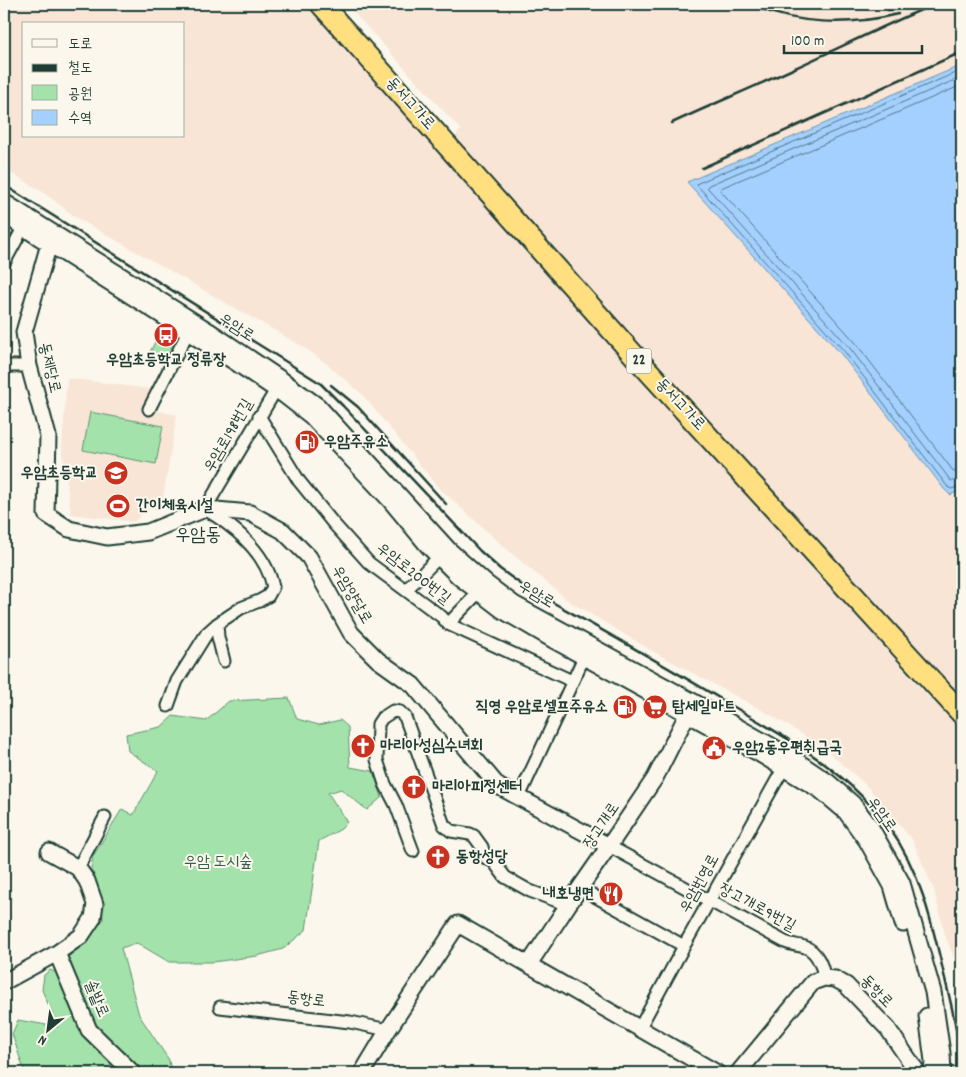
<svg xmlns="http://www.w3.org/2000/svg" width="966" height="1077" font-family="Dekko,'Poor Story',sans-serif">
	<style>
		.built { fill: #f8e5d6; fill-rule: evenodd }
		.green { fill: #a3e2aa; stroke: #61906f }
		.water { fill: #a3d0fe; stroke: #6e95ad }
		.lines { fill: none; stroke-linecap: round; stroke-linejoin: round }
		.shore { stroke: #547885; stroke-width: 1 }
		.street-casing { stroke: #1f3d34; stroke-width: 15 }
		.secondary-casing { stroke: #1f3d34; stroke-width: 19 }
		.highway-casing { stroke: #1f3d34; stroke-width: 24 }
		.street { stroke: #fbf7ec; stroke-width: 11 }
		.secondary { stroke: #fbf7ec; stroke-width: 15 }
		.highway { stroke: #ffdf80; stroke-width: 20 }
		.rail { stroke: #1f3d34; stroke-width: 2.5 }
		.labels { text-anchor: middle; dominant-baseline: central; stroke-width: 4; stroke-linejoin: round; paint-order: stroke }
		.shield { fill: #fbf7ec; stroke: #61756b; stroke-width: 1 }
		.shield-label { font-size: 15px; font-weight: bold; fill: #1f3d34 }
		.street-label { font-size: 16px; fill: #1f3d34; stroke: #fbf7ec }
		.poi-label { font-size: 16px; font-weight: bold; fill: #1f3d34; stroke: #fbf7ec; text-anchor: start }
		.park-label { font-size: 16px; fill: #395e4c; stroke: #fbf7ec }
		.quarter-label { font-size: 19px; fill: #1f3d34; stroke: #fbf7ec }
	</style>
	<rect width="100%" height="100%" fill="#fbf7ec"/>
	<filter id="ink" filterUnits="userSpaceOnUse"><feTurbulence type="fractalNoise" baseFrequency=".02" numOctaves="2"/><feDisplacementMap in="SourceGraphic" scale="10" xChannelSelector="R" yChannelSelector="G"/><feConvolveMatrix kernelMatrix="1 2 1 2 8 2 1 2 1" color-interpolation-filters="sRGB"/></filter>
	<g filter="url(#ink)">
		<path class="built" d="M4 4H310L910 676 962 729V977L945 935 934 890 913 841 890 812 865 784 824 748 771 715 654 652 569 601 511 553 438 487 362 394 327 364 302 346 77 218 40 190 4 169ZM24 24H184V136H24Z
			M346 4H962V65L687 182 841 354 944 489 962 490V708L452 140 461 130Z
			M67 378 150 389 149 409 177 415 161 509 145 510 134 522 71 514 62 447Z"/>
		<path class="green" d="M159 334 175 343 165 363 149 354Z
			M90 412 163 426 156 464 83 450Z
			M289 698 297 719 319 725 340 720 348 727 350 767 373 771 382 797 367 810 341 789 328 793 347 822 341 829 319 841 306 930 283 949 257 956 213 962H169L137 943 121 948 139 1015 169 1060 171 1073H140L93 1025 65 961 103 920 102 905 90 874 93 856 122 809 133 815 158 771 128 751 126 734 161 727 173 716 206 721 229 701Z
			M50 970 60 974 125 1073H25L12 1034 18 1020 58 1027 42 990 44 975Z"/>
		<path class="water" d="M962 65V490L950 495 944 489 841 354 687 182Z"/>
		<g class="lines">
			<path class="shore" d="M962 70 698 183 697 185 844 351 947 486 951 489 962 486
				M962 77 709 185 707 187 849 347 951 481H953L962 480
				M962 85 721 188 720 190 855 342 954 472H962"/>
			<defs>
				<path id="street" d="M4 263 23 228
					M4 366H29
					M149 409 188 332
					M259 416 299 481 333 523 369 563 442 617 448 624 572 681
					M406 590 439 557
					M217 624 218 637 224 661
					M448 624 479 592
					M168 706 177 681 207 633 217 624 241 608 259 601 268 596 273 587C266 552 235 527 205 509L280 383
					M519 797 584 657
					M609 846 785 942C792 945 798 945 805 947 817 951 823 967 824 978
					M413 851 396 805 385 784 377 760 378 724 382 718 393 711 400 712 405 717 444 825 451 831 470 834 474 836 482 847 484 855 486 858 494 862 505 877 530 891 568 905
					M78 868 105 817
					M580 888 684 946
					M220 1007 350 1022 388 1030
					M639 1029 684 946 787 762"/>
				<path id="secondary" d="M4 202 209 331 282 380 318 406 448 549 486 583 514 604 694 702 791 757 828 782 853 804 870 826 902 883 933 992 942 1053 943 1073
					M4 215 238 364 284 395 311 416 389 499 428 546 459 577 502 610 555 641 760 754 820 790 846 812 867 841 892 886 903 924
					M54 236 49 244 24 332 29 366 48 436 46 514 69 529 107 537 148 532 205 509 250 513 283 531 309 557 351 633 378 660 413 685 498 786 609 846
					M57 953 89 1030 133 1073
					M529 964 568 905 609 846 655 778 692 705
					M4 982 57 953 81 936 93 918 95 904 87 881 78 868 49 852
					M927 1016 933 1061 932 1073
					M362 1073 388 1030 458 924 717 1073
					M738 1073 813 982 824 978 835 979 846 985 888 1029 916 1070 917 1073"/>
				<path id="highway" d="M321 4 641 363 962 714"/>
			</defs>
			<use href="#street" class="street-casing"/>
			<use href="#secondary" class="secondary-casing"/>
			<use href="#highway" class="highway-casing"/>
			<use href="#street" class="street"/>
			<use href="#secondary" class="secondary"/>
			<use href="#highway" class="highway"/>
			<path class="rail" d="M749 4C795 25 849 26 898 14
				M888 10 915 4
				M672 123C713 104 754 87 795 68 841 47 887 24 935 4
				M702 168 962 52
				M4 185 320 383 343 406 480 551 500 569 522 585C589 623 658 661 724 701 787 738 846 769 890 829 919 869 931 919 942 966 950 1001 961 1037 959 1073
				M331 385 358 407 446 504"/>
		</g>
	</g>
	<defs>
		<symbol id="bus-disc" viewBox="-11 -11 22 22"><circle r="9.5" fill="#c8321e" stroke="#fbf7ec"/><path d="M-5-6H5V4H4V6H2V4H-2V6H-4V4H-5ZM-3.5-4V0h7V-4ZM-3.5 1.2v1.5H-2V1.2ZM2 1.2v1.5H3.5V1.2Z" fill="#fff"/></symbol>
		<symbol id="fuel-disc" viewBox="-11 -11 22 22"><circle r="9.5" fill="#c8321e" stroke="#fbf7ec"/><path d="M-5.5-6h7V0h2V4h1.3V-2.5L3-4.5l.8-.8L6-3V5H2.5V1h-1V6h-7ZM-4.2-4.7v3.2H.2V-4.7Z" fill="#fff"/></symbol>
		<symbol id="school-disc" viewBox="-11 -11 22 22"><circle r="9.5" fill="#c8321e" stroke="#fbf7ec"/><path d="M0-5L7-2L0 1L-7-2ZM-4 1L0 2.5L4 1V4Q0 6-4 4Z" fill="#fff"/></symbol>
		<symbol id="stadium-disc" viewBox="-11 -11 22 22"><circle r="9.5" fill="#c8321e" stroke="#fbf7ec"/><path d="M0-5a6.5 5 0 1 0 0 10a6.5 5 0 1 0 0-10ZM-3.5-1.8h7v3.6h-7Z" fill="#fff"/></symbol>
		<symbol id="supermarket-disc" viewBox="-11 -11 22 22"><circle r="9.5" fill="#c8321e" stroke="#fbf7ec"/><path d="M-6-5.5h2.5l.6 2H6L4.5 2H-2.5L-4.4-4H-6ZM-1.5 3.2a1.3 1.3 0 1 0 .1 0ZM3 3.2a1.3 1.3 0 1 0 .1 0Z" fill="#fff"/></symbol>
		<symbol id="church-disc" viewBox="-11 -11 22 22"><circle r="9.5" fill="#c8321e" stroke="#fbf7ec"/><path d="M-1.2-6h2.4v3.5h3.3v2.4h-3.3V6h-2.4V-.1h-3.3v-2.4h3.3Z" fill="#fff"/></symbol>
		<symbol id="civic-disc" viewBox="-11 -11 22 22"><circle r="9.5" fill="#c8321e" stroke="#fbf7ec"/><path d="M-.6-6.5H3V-4.5H.6V-3L4-1V1h2V6H-6V1h2V-1L-.6-3ZM-1.2 2.5V6h2.4V2.5Z" fill="#fff"/></symbol>
		<symbol id="restaurant-disc" viewBox="-11 -11 22 22"><circle r="9.5" fill="#c8321e" stroke="#fbf7ec"/><path d="M-5-6h1v4h1v-4h1v4h1v-4h1v5L-1.5 .5V6h-2V.5L-5-1ZM5-6V6H3V1.5H1.5Q1.5-4 5-6Z" fill="#fff"/></symbol>
	</defs>
	<g fill-rule="evenodd">
		<use href="#bus-disc" x="152" y="321" width="28" height="28"/>
		<use href="#fuel-disc" x="293" y="428" width="28" height="28"/>
		<use href="#school-disc" x="102" y="459" width="28" height="28"/>
		<use href="#stadium-disc" x="104" y="492" width="28" height="28"/>
		<use href="#fuel-disc" x="611" y="693" width="28" height="28"/>
		<use href="#supermarket-disc" x="641" y="693" width="28" height="28"/>
		<use href="#church-disc" x="349" y="732" width="28" height="28"/>
		<use href="#civic-disc" x="700" y="734" width="28" height="28"/>
		<use href="#church-disc" x="400" y="773" width="28" height="28"/>
		<use href="#church-disc" x="424" y="843" width="28" height="28"/>
		<use href="#restaurant-disc" x="597" y="880" width="28" height="28"/>
	</g>
	<g class="labels">
		<rect class="shield" x="626.5" y="348.5" width="25" height="25" rx="4"/>
		<g class="shield-label">
			<text x="639" y="361">22</text>
		</g>
		<g class="street-label">
			<text transform="translate(410 104) rotate(48)">동서고가로</text>
			<text transform="translate(236 328) rotate(33)">우암로</text>
			<text transform="translate(49 368) rotate(77)">동제당로</text>
			<text transform="translate(680 405) rotate(47)">동서고가로</text>
			<text transform="translate(229 436) rotate(-60)">우암로198번길</text>
			<text transform="translate(413 574) rotate(38)">우암로200번길</text>
			<text transform="translate(351 595) rotate(60)">우암양달로</text>
			<text transform="translate(536 595) rotate(31)">우암로</text>
			<text transform="translate(881 815) rotate(55)">우암로</text>
			<text transform="translate(602 826) rotate(-56)">장고개로</text>
			<text transform="translate(700 884) rotate(-61)">우암번영로</text>
			<text transform="translate(757 908) rotate(28)">장고개로9번길</text>
			<text transform="translate(876 992) rotate(46)">동항로</text>
			<text transform="translate(96 999) rotate(67)">솔밭로</text>
			<text transform="translate(306 1000) rotate(7)">동항로</text>
		</g>
		<g class="poi-label">
			<text x="166" y="360" text-anchor="middle">우암초등학교 정류장</text>
			<text x="324" y="442">우암주유소</text>
			<text x="98" y="473" text-anchor="end">우암초등학교</text>
			<text x="136" y="506">간이체육시설</text>
			<text x="608" y="707" text-anchor="end">직영 우암로셀프주유소</text>
			<text x="672" y="707">탑세일마트</text>
			<text x="380" y="746">마리아성심수녀회</text>
			<text x="732" y="748">우암2동우편취급국</text>
			<text x="432" y="787">마리아피정센터</text>
			<text x="456" y="857">동항성당</text>
			<text x="594" y="894" text-anchor="end">내호냉면</text>
		</g>
		<g class="park-label">
			<text x="218" y="862">우암 도시숲</text>
		</g>
		<g class="quarter-label">
			<text x="198" y="536">우암동</text>
		</g>
	</g>
	<rect width="966" height="1077" fill="none" stroke="#fbf7ec" stroke-width="20"/>
	<rect x="10" y="10" width="946" height="1057" fill="none" stroke="#1f3d34" stroke-width="2" filter="url(#ink)"/>
	<rect x="22" y="22" width="162" height="115" fill="#fbf7ec" stroke="#a3ada2"/>
	<rect x="32" y="39" width="25" height="8" fill="#fbf7ec" stroke="#a3ada2"/>
	<text x="68" y="48" font-size="15" fill="#1f3d34">도로</text>
	<rect x="32" y="64" width="25" height="8" fill="#1f3d34" stroke="#a3ada2"/>
	<text x="68" y="72" font-size="15" fill="#1f3d34">철도</text>
	<rect x="32" y="85" width="25" height="15" fill="#a3e2aa" stroke="#a3ada2"/>
	<text x="68" y="98" font-size="15" fill="#1f3d34">공원</text>
	<rect x="32" y="110" width="25" height="15" fill="#a3d0fe" stroke="#a3ada2"/>
	<text x="68" y="122" font-size="15" fill="#1f3d34">수역</text>
	<g transform="translate(48 1030) rotate(209)" stroke="#fbf7ec" stroke-width="4" paint-order="stroke">
	<path d="M0-4L9 19L0 12L-9 19Z" fill="#1f3d34"/>
	<text y="-8" font-size="14" font-weight="bold" text-anchor="middle" fill="#1f3d34">N</text>
	</g>
	<path d="M784 45v8h138v-8" fill="none" stroke="#1f3d34" stroke-width="2.5"/>
	<text x="791" y="45" font-size="15" fill="#1f3d34" stroke="#fbf7ec" stroke-width="4" paint-order="stroke">100 m</text>
</svg>
